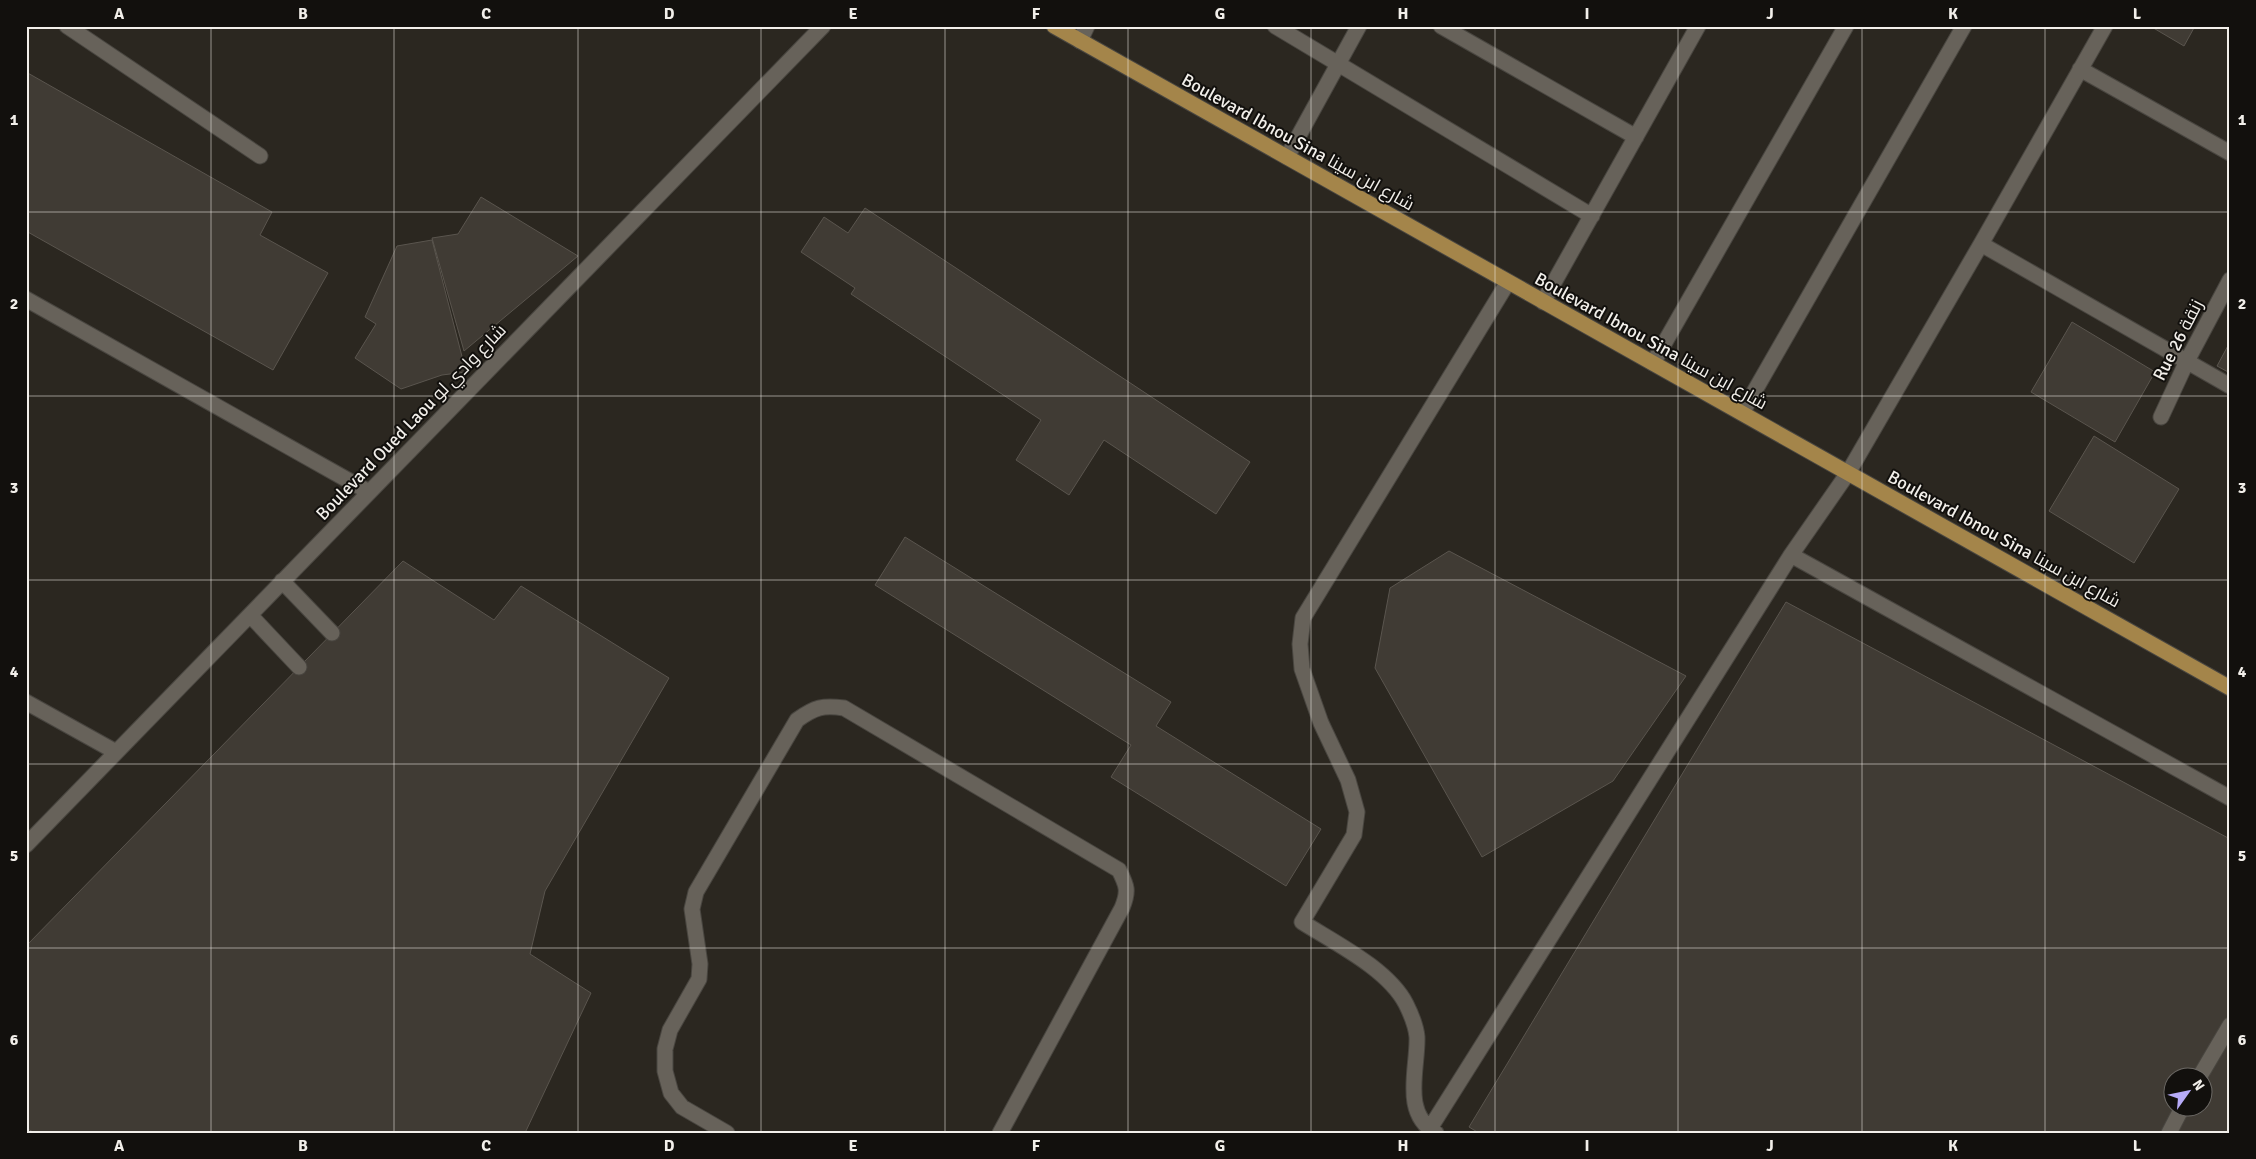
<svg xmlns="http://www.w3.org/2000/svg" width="2256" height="1159" font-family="Signika,Cairo,sans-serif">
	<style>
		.building { fill: #403b34; stroke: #5a554e; fill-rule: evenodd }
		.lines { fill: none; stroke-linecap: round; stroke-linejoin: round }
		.minor-casing { stroke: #494640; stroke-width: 17 }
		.major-casing { stroke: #494640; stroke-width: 17 }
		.minor { stroke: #67625a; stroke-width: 15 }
		.major { stroke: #a4854a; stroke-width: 15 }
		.grid { fill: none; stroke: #f2efea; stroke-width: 1; stroke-opacity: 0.55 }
		.labels { text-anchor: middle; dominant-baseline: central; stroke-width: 4; stroke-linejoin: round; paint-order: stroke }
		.street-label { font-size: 18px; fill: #f2efea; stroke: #12100d }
		.neatline { fill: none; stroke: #f2efea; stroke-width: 2 }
		.grid-label { font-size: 16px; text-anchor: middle; font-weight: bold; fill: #f2efea }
	</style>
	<rect width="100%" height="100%" fill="#2b2720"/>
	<path class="building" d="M2150 26H2195L2184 46Z
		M26 72 272 212 260 235 328 273 273 370 26 231Z
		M481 197 578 256 464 351 432 238 458 234Z
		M865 208 1250 462 1216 514 1104 440 1069 495 1016 460 1041 420 851 294 855 288 801 252 824 217 848 233Z
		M432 240 466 372 442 375 401 389 355 358 376 324 365 317 397 246Z
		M2072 322 2155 372 2115 442 2031 392Z
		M2230 342V373L2217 366Z
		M2094 436 2179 489 2134 563 2049 511Z
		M905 537 1171 702 1156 726 1321 829 1286 886 1111 777 1131 745 875 585Z
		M1449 551 1686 676 1613 781 1482 857 1375 668 1390 588Z
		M403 561 494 620 521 586 669 678 545 891 530 954 591 993 525 1133H35L26 1128V946Z
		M1786 602 2230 839V1133H1479L1469 1127ZM2174 1076H2204V1106H2174Z"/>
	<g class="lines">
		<defs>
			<path id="minor" d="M67 26 260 156
				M1275 26 1592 216
				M1441 26 1636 137
				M1080 41 1087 26
				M2080 69 2230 153
				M1287 157 1359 26
				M1981 244 2230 386
				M26 299 369 492
				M1543 302 1698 26
				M1653 363 1846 26
				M1742 413 1964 26
				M2161 417 2187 361 2230 280
				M1791 555 2230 798
				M282 581 332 633
				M250 615 299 667
				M26 702 116 752
				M26 845 823 26
				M2200 1076 2230 1025
				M727 1133 682 1107 671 1093 665 1071V1049L670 1030 699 979 700 964 692 909 696 892 797 720C815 707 823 705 844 708L1119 870C1127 886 1129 891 1122 908L1000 1133
				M1427 1133 1791 555 1848 473 1981 244 2105 26
				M1436 1133C1401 1113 1418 1069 1417 1037 1416 1026 1411 1014 1406 1004 1388 969 1335 943 1302 922L1354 835 1357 812 1348 780 1321 723 1302 669 1300 644 1303 618 1508 282
				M2169 1133 2183 1106"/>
			<path id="major" d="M1054 26 2230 688"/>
		</defs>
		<use href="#minor" class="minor-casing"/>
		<use href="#major" class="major-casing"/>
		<use href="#minor" class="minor"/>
		<use href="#major" class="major"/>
	</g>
	<path class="grid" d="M211 26V1133M394 26V1133M578 26V1133M761 26V1133M945 26V1133M1128 26V1133M1311 26V1133M1495 26V1133M1678 26V1133M1862 26V1133M2045 26V1133M26 212H2230M26 396H2230M26 580H2230M26 764H2230M26 948H2230"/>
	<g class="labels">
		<g class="street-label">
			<text transform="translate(1298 142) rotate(29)">Boulevard Ibnou Sina شارع ابن سينا</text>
			<text transform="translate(2178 340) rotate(-63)">Rue 26 زنقة</text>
			<text transform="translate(1651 341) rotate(29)">Boulevard Ibnou Sina شارع ابن سينا</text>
			<text transform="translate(411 422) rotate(-46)">Boulevard Oued Laou شارع وادي لو</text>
			<text transform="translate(2004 539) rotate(29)">Boulevard Ibnou Sina شارع ابن سينا</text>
		</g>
	</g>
	<rect width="2256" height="1159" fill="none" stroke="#12100d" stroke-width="55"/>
	<g transform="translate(2188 1092) rotate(57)"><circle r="24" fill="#12100d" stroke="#6c6965"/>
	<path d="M0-4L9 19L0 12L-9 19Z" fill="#b7abf8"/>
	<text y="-8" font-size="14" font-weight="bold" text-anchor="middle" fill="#f2efea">N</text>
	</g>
	<rect x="28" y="28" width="2200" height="1104" class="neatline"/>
	<g class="grid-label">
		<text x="119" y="19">A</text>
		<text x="303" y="19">B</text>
		<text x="486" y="19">C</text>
		<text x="669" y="19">D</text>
		<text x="853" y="19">E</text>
		<text x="1036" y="19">F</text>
		<text x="1220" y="19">G</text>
		<text x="1403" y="19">H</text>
		<text x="1587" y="19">I</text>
		<text x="1770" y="19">J</text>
		<text x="1953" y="19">K</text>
		<text x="2137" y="19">L</text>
		<text x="14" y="125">1</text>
		<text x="2242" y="125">1</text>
		<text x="14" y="309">2</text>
		<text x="2242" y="309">2</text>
		<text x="14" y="493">3</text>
		<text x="2242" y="493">3</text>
		<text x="14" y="677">4</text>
		<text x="2242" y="677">4</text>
		<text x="14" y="861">5</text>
		<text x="2242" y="861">5</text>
		<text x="14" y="1045">6</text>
		<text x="2242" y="1045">6</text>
		<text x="119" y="1151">A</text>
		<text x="303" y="1151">B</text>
		<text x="486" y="1151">C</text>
		<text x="669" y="1151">D</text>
		<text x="853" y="1151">E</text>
		<text x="1036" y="1151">F</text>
		<text x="1220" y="1151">G</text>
		<text x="1403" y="1151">H</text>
		<text x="1587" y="1151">I</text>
		<text x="1770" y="1151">J</text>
		<text x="1953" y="1151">K</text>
		<text x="2137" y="1151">L</text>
	</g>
</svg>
